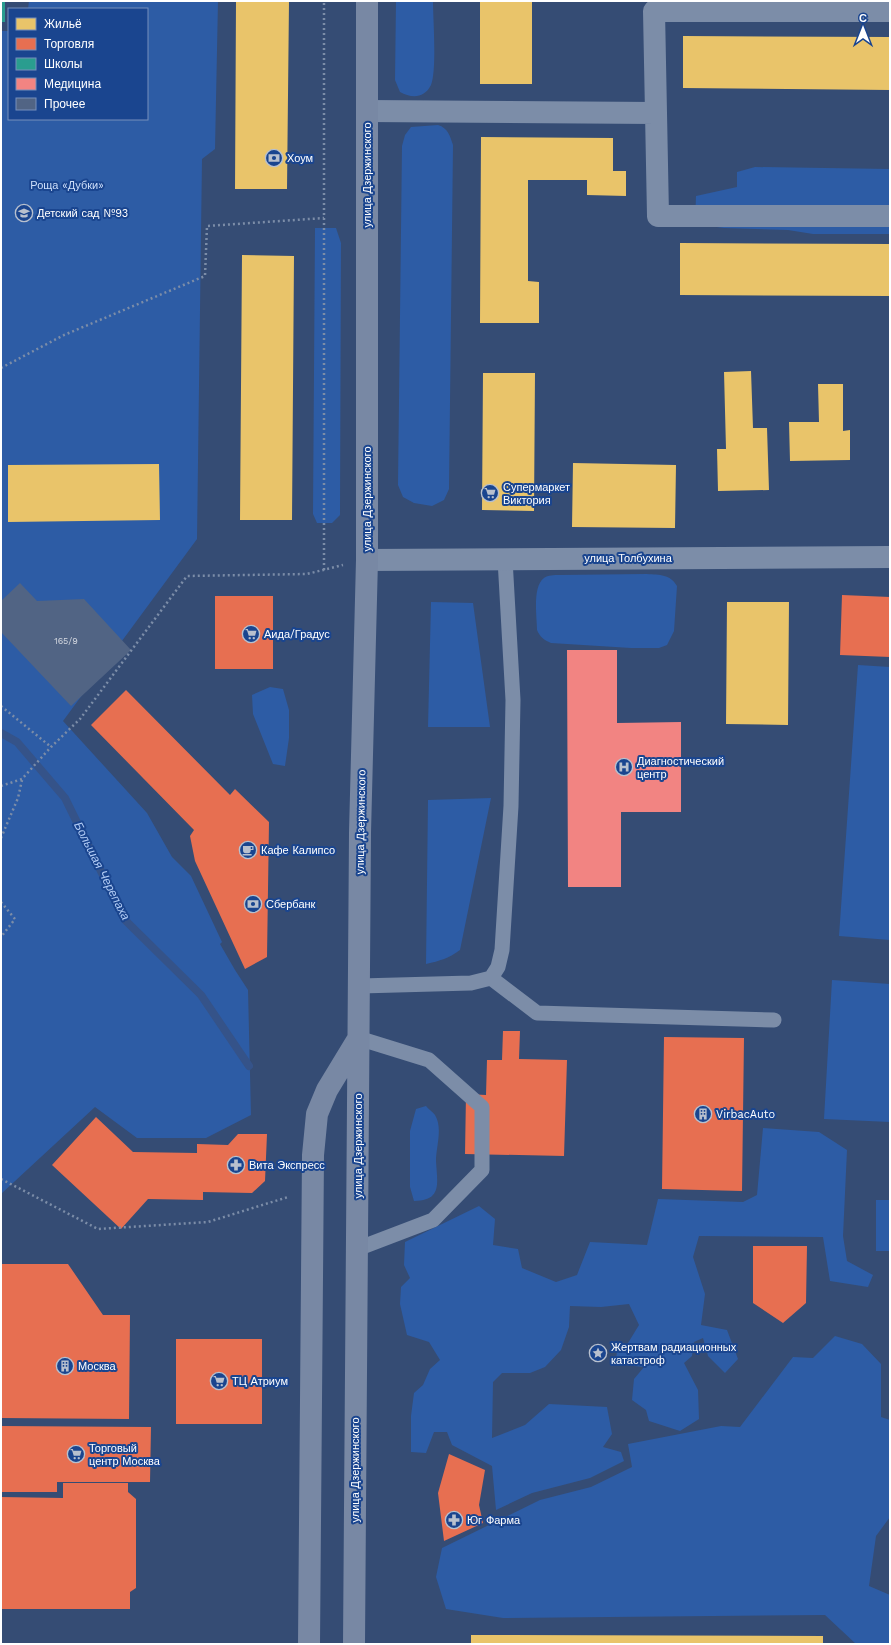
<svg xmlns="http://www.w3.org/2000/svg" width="891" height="1645" font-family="'Work Sans',sans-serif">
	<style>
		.green { fill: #2d5ca5 }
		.homes { fill: #e9c46a }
		.shops { fill: #e76f51 }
		.schools { fill: #2a9d8f }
		.health { fill: #f28482 }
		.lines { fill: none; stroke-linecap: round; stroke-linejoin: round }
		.stream { stroke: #355389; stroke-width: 8 }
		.building { fill: #516484 }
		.path { stroke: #7c8da8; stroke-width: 2.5; stroke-dasharray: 2 3; stroke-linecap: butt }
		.lane { stroke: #7c8da8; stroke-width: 15 }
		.street { stroke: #7c8da8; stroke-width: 22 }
		.secondary { stroke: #7888a4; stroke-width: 22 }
		.labels { text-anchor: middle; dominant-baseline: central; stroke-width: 4; stroke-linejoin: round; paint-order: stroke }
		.number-label { font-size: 9px; fill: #d4d8e0 }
		.poi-label { font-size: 11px; fill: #fff; stroke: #1a458f; text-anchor: start }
		.street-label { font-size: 11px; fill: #fff; stroke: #1a458f }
		.park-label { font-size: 11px; fill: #cedffa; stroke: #1a458f }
		.water-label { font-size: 12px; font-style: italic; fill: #b3cdf6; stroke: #1a458f }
	</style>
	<rect width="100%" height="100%" fill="#354c74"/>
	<path class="green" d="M29 1H218L215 149 202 159 197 539 63 721 147 813 172 857 191 876 222 942 220 944 235 970 248 990 251 1115 206 1138H137L95 1107 1 1194V31H9V119H147V9H28Z
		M396 1H433C433 19 437 70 431 85 424 99 411 98 400 92L395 80Z
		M438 125C448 128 450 136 453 145L449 489 444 500 432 506 414 503 403 497 398 485 402 146 405 135 411 127Z
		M755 167 890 169V234H813L788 230 724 228 695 224 696 196 737 187V172Z
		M315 228H336L341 243 340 515 332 523H317L313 514Z
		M647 574C660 575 670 574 677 586L674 631 667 645 659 648H631L551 643C544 640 540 637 537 630 537 617 532 587 544 578 548 575 554 575 559 575Z
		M431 602 473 603 490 727H428Z
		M858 665 890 667V940L839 936Z
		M270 687 283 689 289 710V738L285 766 273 764 253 714 252 695Z
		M491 798 460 950C449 958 440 961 426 964L428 800Z
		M832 980 890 984V1122L824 1119Z
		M426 1106C428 1109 433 1112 435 1115 443 1128 436 1147 436 1161 437 1182 443 1201 414 1201L410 1187V1131L416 1109Z
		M763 1128 819 1132 847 1150 843 1236 847 1261 873 1275 868 1287 830 1281 823 1237 699 1236 693 1257 705 1294 701 1325 727 1330 738 1359 725 1373 708 1356 703 1338 694 1342 692 1356 684 1363 698 1390 699 1419 680 1431 649 1421 646 1410 632 1400 634 1379 644 1367 615 1364 617 1352 628 1343 639 1325 629 1304 601 1307 570 1306 569 1327 561 1350 545 1367 530 1373H502L493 1382 492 1438 525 1425 549 1404 607 1407 612 1434 603 1447 621 1452 624 1461 590 1478 532 1493 496 1510 492 1466 452 1445 447 1432H434L426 1453 411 1452V1416L414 1393 423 1385 430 1369 440 1360 429 1342 407 1335 400 1304 401 1287 410 1278 404 1265 405 1242 479 1206 495 1219 493 1245 518 1249 522 1268 556 1282 577 1275 590 1242 647 1245 658 1199 743 1202 757 1195Z
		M876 1200H890V1251H876Z
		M835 1336 862 1344 881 1364V1417L890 1420V1517L876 1536 869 1586 890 1595V1644H856L825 1615 503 1618 446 1609 436 1577 442 1548 540 1500 591 1487 632 1467 628 1444 721 1426 740 1427 793 1357 813 1358Z"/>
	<path class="homes" d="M236 1H289L287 189H235Z
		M480 1H532V84H480Z
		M683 36 890 37V90L683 88Z
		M481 137 613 138V171H626V196L587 195V180H528V281L539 282V323H480Z
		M680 243 890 244V296L680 295Z
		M242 255 294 256 292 520H240Z
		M751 371 753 428H767L769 490 718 491 717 449H726L724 372Z
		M483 373H535L534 511 482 510Z
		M818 384H843V431L850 430V460L790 461 789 422H819Z
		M573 463 676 465 675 528 572 527Z
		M159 464 160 520 8 522V465Z
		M727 602H789L788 725 726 724Z
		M471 1635 823 1636V1644H471Z"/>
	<path class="shops" d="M842 595 890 597V657L840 655Z
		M215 596H273V669H215Z
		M126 690 230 795 235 789 269 822 267 957 245 969 195 861 190 836 194 830 91 725Z
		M503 1031H520L519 1059 567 1060 564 1156 465 1154 466 1094 486 1095 487 1060H502Z
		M664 1037 744 1038 742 1191 662 1189Z
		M96 1117 133 1152 197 1153V1144L228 1145 238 1134H267L265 1181 252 1193 203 1192V1200L148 1199 121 1229 52 1165Z
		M753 1246H807L806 1303 783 1323 753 1303Z
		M1 1264H68L103 1315H130L129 1419 1 1418Z
		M176 1339H262V1424H176Z
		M1 1426 151 1427 150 1482H57V1492H1Z
		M449 1454 485 1470 479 1505 483 1523 444 1541 438 1493Z
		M63 1483H128V1492L136 1499V1588L130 1592V1609H1V1497L63 1498Z"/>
	<path class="schools" d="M1 1H5V22H1Z"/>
	<path class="health" d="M567 650H617V723L681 722V812H621V887H568Z"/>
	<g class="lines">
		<path class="stream" d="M1 733 17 742 65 798 125 920 201 995 249 1066"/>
	</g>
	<path class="building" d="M20 583 37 601 84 599 131 650 71 706 1 632V601Z"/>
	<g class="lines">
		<path class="path" d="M1 368 64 335 205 276 207 226 324 218
			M324 570V1
			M1 706 51 747
			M1 786 22 779 51 747 80 719 187 576 307 574 343 565
			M1 838 18 798 22 780
			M1 902 15 919 1 937
			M1 1179 98 1229 208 1222 288 1197"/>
		<path class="lane" d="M491 978 537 1013 774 1020
			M360 986 471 983 491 978 498 967 502 950 511 806 513 700 505 559
			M357 1249 433 1220 482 1170V1107L429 1060 358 1038"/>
		<path class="street" d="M367 111 656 113 654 11H890
			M656 113 658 216H890
			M367 560 890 557"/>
		<path class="secondary" d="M309 1644 313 1155 317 1114 327 1090 358 1039
			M354 1644 360 833 367 560V1"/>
	</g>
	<defs>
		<symbol id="bank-ring" viewBox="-11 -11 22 22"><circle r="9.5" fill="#1a458f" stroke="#b8c0ce" stroke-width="1.5"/><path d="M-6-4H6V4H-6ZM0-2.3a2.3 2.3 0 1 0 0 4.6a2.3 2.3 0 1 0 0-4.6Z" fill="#b8c0ce"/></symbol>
		<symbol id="school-ring" viewBox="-11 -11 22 22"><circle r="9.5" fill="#1a458f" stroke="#b8c0ce" stroke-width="1.5"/><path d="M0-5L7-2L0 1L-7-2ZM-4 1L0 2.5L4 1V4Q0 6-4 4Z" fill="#b8c0ce"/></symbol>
		<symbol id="supermarket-ring" viewBox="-11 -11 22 22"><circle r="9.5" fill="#1a458f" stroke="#b8c0ce" stroke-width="1.5"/><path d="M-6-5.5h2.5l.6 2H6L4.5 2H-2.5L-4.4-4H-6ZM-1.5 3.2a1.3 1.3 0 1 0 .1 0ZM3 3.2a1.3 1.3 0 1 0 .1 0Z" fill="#b8c0ce"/></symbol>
		<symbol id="hospital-ring" viewBox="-11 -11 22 22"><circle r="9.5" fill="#1a458f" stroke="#b8c0ce" stroke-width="1.5"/><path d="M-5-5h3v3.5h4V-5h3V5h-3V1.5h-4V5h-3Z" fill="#b8c0ce"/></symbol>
		<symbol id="cafe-ring" viewBox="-11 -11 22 22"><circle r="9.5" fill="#1a458f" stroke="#b8c0ce" stroke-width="1.5"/><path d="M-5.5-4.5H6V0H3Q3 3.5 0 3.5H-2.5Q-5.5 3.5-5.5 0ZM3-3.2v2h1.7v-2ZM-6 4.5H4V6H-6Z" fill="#b8c0ce"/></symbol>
		<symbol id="building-ring" viewBox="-11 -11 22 22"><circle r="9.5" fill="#1a458f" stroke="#b8c0ce" stroke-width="1.5"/><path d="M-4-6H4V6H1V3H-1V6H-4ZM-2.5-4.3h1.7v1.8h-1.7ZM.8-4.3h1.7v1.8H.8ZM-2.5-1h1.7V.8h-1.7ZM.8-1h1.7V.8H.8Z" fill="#b8c0ce"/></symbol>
		<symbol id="pharmacy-ring" viewBox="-11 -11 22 22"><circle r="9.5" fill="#1a458f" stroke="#b8c0ce" stroke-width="1.5"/><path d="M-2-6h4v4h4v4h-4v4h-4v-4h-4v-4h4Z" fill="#b8c0ce"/></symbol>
		<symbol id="sight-ring" viewBox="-11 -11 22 22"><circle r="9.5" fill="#1a458f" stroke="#b8c0ce" stroke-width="1.5"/><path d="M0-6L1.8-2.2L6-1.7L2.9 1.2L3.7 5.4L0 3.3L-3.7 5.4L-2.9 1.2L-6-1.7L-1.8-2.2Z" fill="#b8c0ce"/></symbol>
	</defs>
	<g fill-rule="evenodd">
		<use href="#bank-ring" x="264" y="148" width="20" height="20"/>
		<use href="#school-ring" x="14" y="203" width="20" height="20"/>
		<use href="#supermarket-ring" x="480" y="483" width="20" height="20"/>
		<use href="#supermarket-ring" x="241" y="624" width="20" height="20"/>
		<use href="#hospital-ring" x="614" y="757" width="20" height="20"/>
		<use href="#cafe-ring" x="238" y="840" width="20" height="20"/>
		<use href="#bank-ring" x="243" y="894" width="20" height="20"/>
		<use href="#building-ring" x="693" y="1104" width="20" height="20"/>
		<use href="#pharmacy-ring" x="226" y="1155" width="20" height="20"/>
		<use href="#sight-ring" x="588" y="1343" width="20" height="20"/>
		<use href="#building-ring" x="55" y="1356" width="20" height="20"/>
		<use href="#supermarket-ring" x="209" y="1371" width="20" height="20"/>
		<use href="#supermarket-ring" x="66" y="1444" width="20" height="20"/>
		<use href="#pharmacy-ring" x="444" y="1510" width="20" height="20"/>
	</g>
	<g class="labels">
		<g class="number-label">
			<text x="66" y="641">165/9</text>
		</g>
		<g class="poi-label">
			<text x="287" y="158">Хоум</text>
			<text x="37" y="213">Детский сад №93</text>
			<text x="503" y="487">Супермаркет<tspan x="503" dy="13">Виктория</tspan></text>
			<text x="264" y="634">Аида/Градус</text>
			<text x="637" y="761">Диагностический<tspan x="637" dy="13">центр</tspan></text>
			<text x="261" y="850">Кафе Калипсо</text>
			<text x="266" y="904">Сбербанк</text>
			<text x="716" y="1114">VirbacAuto</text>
			<text x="249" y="1165">Вита Экспресс</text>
			<text x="611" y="1347">Жертвам радиационных<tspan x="611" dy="13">катастроф</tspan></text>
			<text x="78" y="1366">Москва</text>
			<text x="232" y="1381">ТЦ Атриум</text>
			<text x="89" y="1448">Торговый<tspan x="89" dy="13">центр Москва</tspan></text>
			<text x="467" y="1520">Юг Фарма</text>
		</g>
		<g class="street-label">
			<text transform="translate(367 175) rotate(-90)">улица Дзержинского</text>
			<text transform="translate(367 499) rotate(-90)">улица Дзержинского</text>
			<text x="628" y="558">улица Толбухина</text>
			<text transform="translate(361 822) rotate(-89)">улица Дзержинского</text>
			<text transform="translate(358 1146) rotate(-90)">улица Дзержинского</text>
			<text transform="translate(355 1470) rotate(-90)">улица Дзержинского</text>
		</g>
		<g class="park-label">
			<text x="67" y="185">Роща «Дубки»</text>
		</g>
		<g class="water-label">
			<text transform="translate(102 871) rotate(63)">Большая Черепаха</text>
		</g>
	</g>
	<rect width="891" height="1645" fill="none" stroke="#ffffff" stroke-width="4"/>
	<rect x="8" y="8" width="140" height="112" fill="#1a458f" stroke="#768fbc"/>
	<rect x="16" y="18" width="20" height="12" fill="#e9c46a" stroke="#768fbc"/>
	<text x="44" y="28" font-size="12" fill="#ffffff">Жильё</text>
	<rect x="16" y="38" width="20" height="12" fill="#e76f51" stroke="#768fbc"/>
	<text x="44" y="48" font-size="12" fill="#ffffff">Торговля</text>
	<rect x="16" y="58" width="20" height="12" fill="#2a9d8f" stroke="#768fbc"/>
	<text x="44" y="68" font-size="12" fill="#ffffff">Школы</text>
	<rect x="16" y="78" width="20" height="12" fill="#f28482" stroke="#768fbc"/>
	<text x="44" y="88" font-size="12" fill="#ffffff">Медицина</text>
	<rect x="16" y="98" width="20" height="12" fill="#516484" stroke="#768fbc"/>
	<text x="44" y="108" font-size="12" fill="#ffffff">Прочее</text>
	<g transform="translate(863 28)" stroke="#1a458f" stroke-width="3" paint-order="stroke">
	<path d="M0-3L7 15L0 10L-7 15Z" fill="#ffffff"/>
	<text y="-6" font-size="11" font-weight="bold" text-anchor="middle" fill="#ffffff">С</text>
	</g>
</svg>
